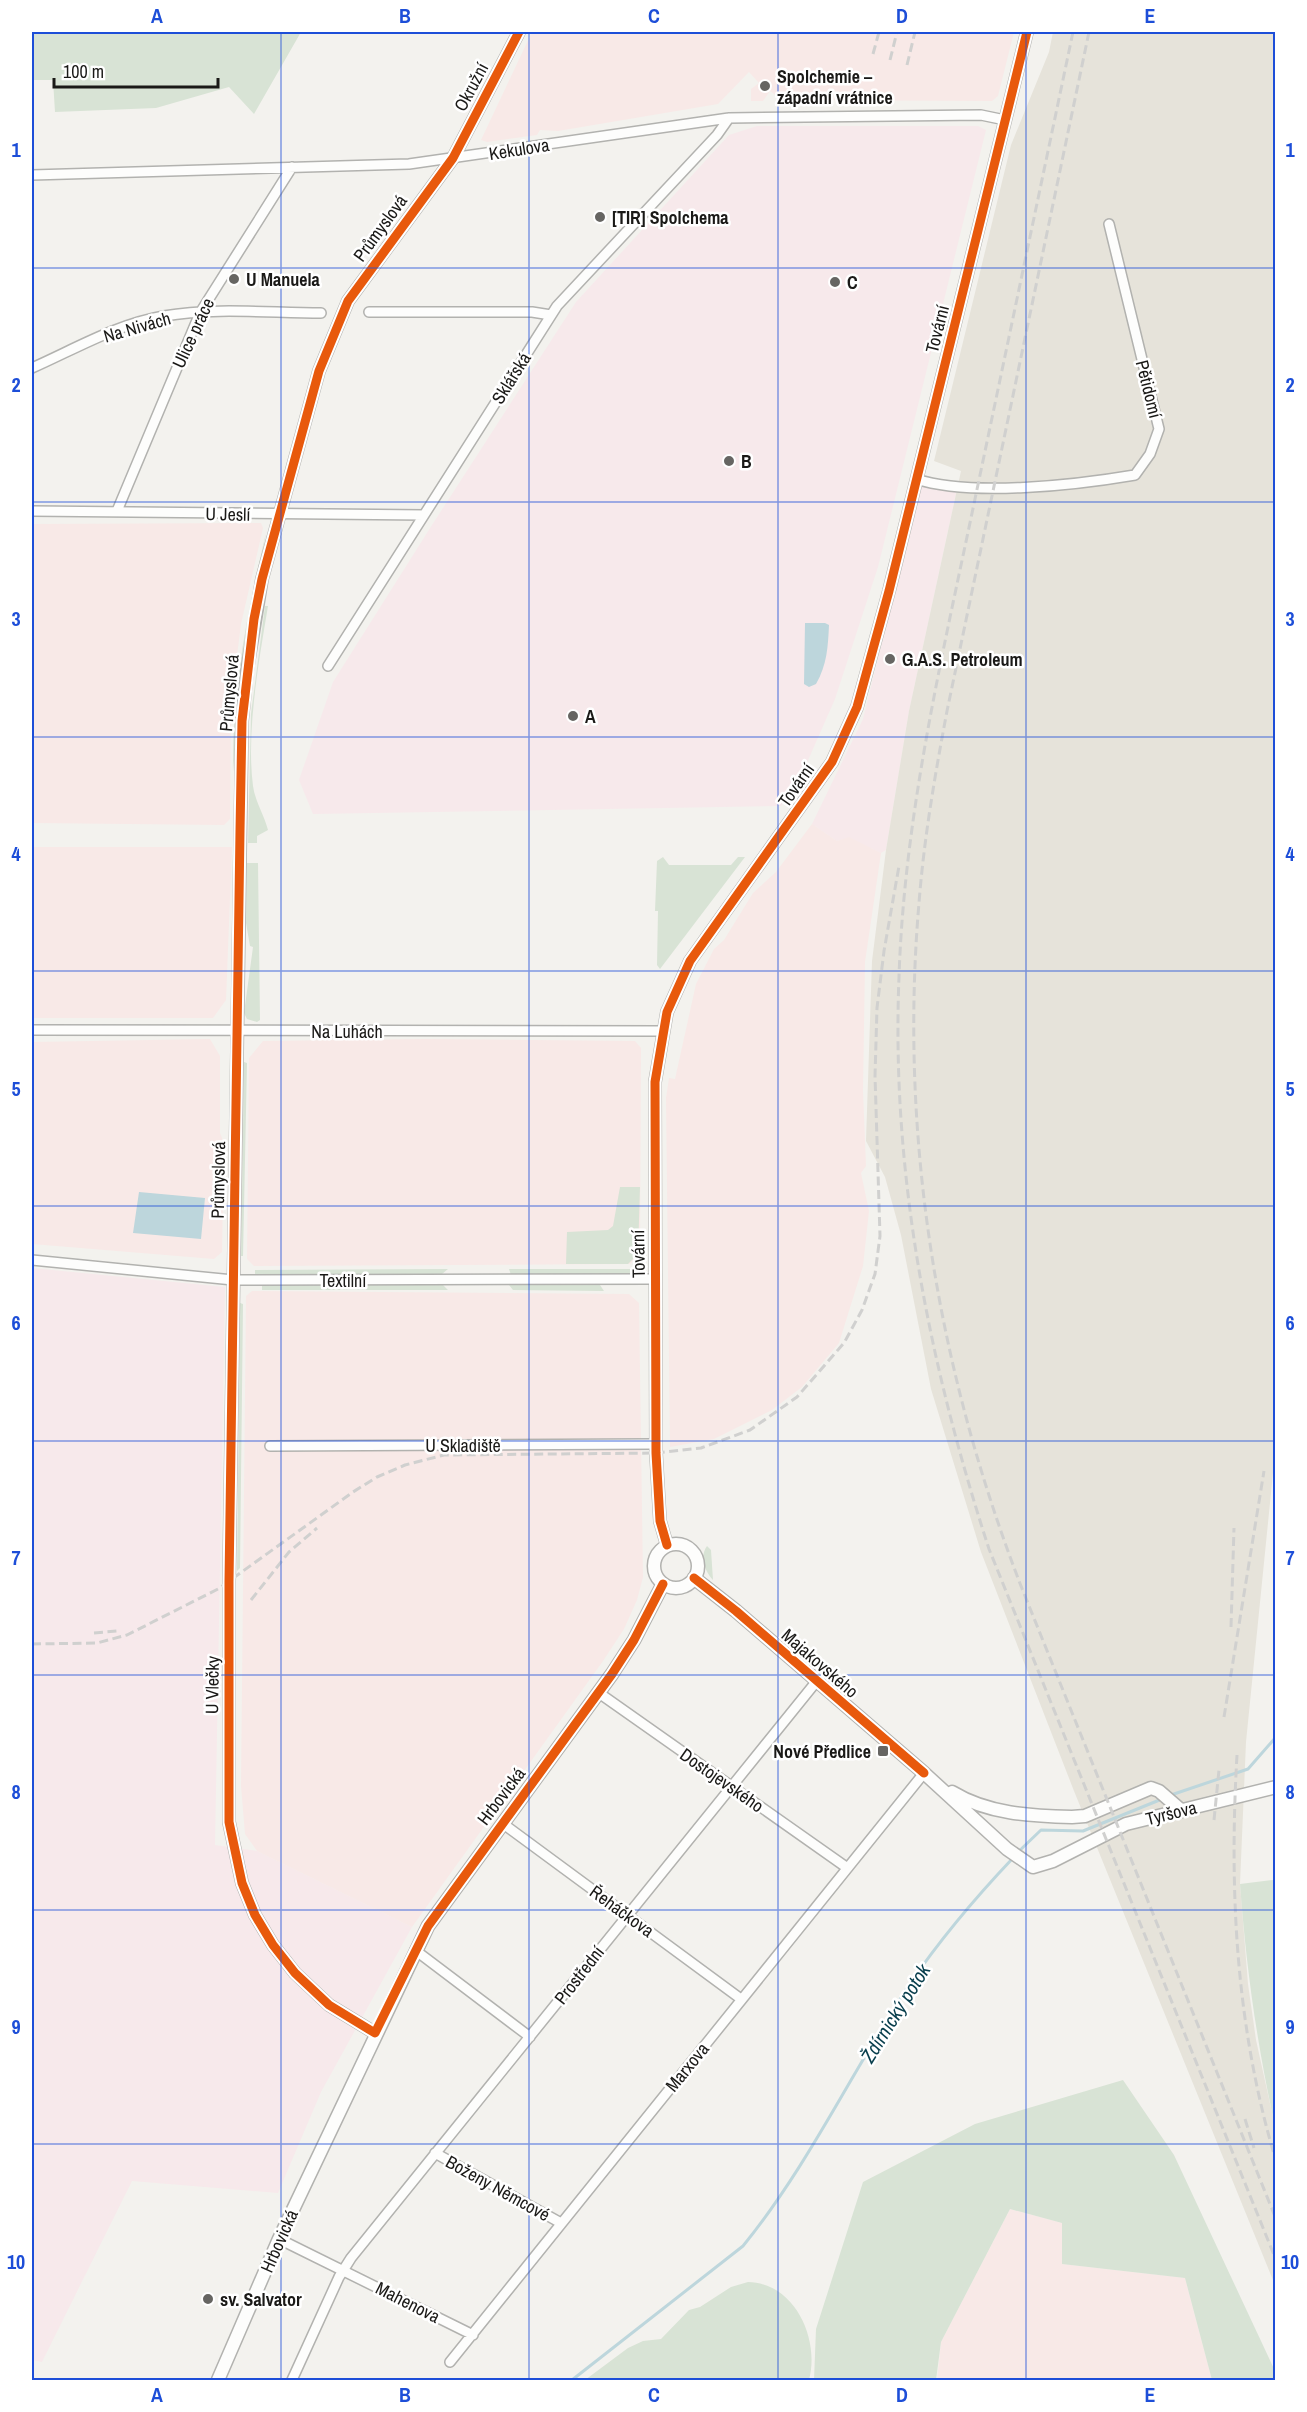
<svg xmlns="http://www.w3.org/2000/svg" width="1307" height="2412" font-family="'Archivo Narrow',sans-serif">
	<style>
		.commercial { fill: #f7e9eb }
		.industrial { fill: #f8e9e7 }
		.built { fill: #e6e3da }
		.green { fill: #d8e3d5 }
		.water { fill: #bdd6dc }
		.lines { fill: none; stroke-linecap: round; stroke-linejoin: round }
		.stream { stroke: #bdd6dc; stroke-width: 3 }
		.minor-casing { stroke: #b2b2af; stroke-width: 12 }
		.tertiary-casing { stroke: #b2b2af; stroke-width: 14 }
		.secondary-casing { stroke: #b2b2af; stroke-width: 15 }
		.minor { stroke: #fdfdfc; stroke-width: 9 }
		.tertiary { stroke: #fdfdfc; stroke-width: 10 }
		.secondary { stroke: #fdfdfc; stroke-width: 12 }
		.rail { stroke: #d0d0cf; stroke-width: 3; stroke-dasharray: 9 4.5; stroke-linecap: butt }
		.cycleway-casing { stroke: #fff; stroke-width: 13 }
		.cycleway { stroke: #e8590c; stroke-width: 9 }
		.grid { fill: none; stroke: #1d4ed8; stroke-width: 1.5; stroke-opacity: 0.55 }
		.poi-dot { fill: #666562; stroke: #fff; stroke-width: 2 }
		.labels { text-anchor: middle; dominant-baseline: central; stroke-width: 5; stroke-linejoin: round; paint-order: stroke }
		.poi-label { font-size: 18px; font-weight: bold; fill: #1a1917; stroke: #fff; text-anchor: start }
		.street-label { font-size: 18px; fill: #1a1917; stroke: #fff }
		.water-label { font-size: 20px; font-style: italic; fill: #083e4c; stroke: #fff }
		.neatline { fill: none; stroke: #1d4ed8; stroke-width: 2 }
		.grid-label { font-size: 20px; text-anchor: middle; font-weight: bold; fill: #1d4ed8 }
	</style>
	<rect width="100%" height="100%" fill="#f3f2ee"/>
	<path class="commercial" d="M757 126H978L986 130 878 567 835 699 802 774 781 806 313 814 299 780 333 682 432 525 576 302 729 135Z
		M921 486 957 489 909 711 886 850 881 853 849 838 837 841 812 824 863 719Z
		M32 1268 225 1287 215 1845 257 1851 412 1927 321 2092 278 2193 132 2181 42 2362 32 2360Z"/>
	<path class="industrial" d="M532 32H1014L998 96 992 101 782 100 770 91 763 101H751V89L759 83 749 72 718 104 558 131 540 130 537 135 487 142 481 140Z
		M261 523 263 528 241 624 231 703 230 819 224 825 32 823V524Z
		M812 824 837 841 849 837 881 853 865 962 863 1091 866 1166 861 1173 869 1211 863 1266 839 1343 802 1387 772 1410 714 1439 670 1447 666 1098 669 1078 675 1079 696 984 714 949 724 940 753 893 776 872Z
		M32 847H232L226 1000 213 1018H32Z
		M210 1039 220 1056V1133L224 1143 222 1252 214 1259 32 1244V1042Z
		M425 1039 635 1041 641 1048 640 1254 630 1264 254 1266 247 1259 249 1058 263 1041Z
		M252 1291 629 1294 639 1303 643 1577 637 1600 624 1629 603 1661 412 1927 257 1851 245 1834 241 1786 246 1296Z
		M1010 2209 1062 2223V2264L1185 2278 1212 2380H937L941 2342Z"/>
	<path class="built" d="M1053 32H1275L1276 1443 1246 1742 1240 1884 1248 1984 1256 2040 1275 2126V2285L1074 1791 981 1552 931 1389 901 1235 885 1177 866 1141 872 961 886 850 909 711 961 471 934 461 1011 145 1049 52Z"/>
	<path class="green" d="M32 32H301L254 114 229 87 156 108 55 112 53 80H32Z
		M266 533 242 669 233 772C232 690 247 612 266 533Z
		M265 606H268C259 661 246 731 253 786 255 801 264 815 268 830L257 836V843H248L251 714Z
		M663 857 669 865H731L738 857H745L660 969 657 965 658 911H655L657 861Z
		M247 863H258L260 1020 257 1022 247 1019 244 1013 253 947 250 946 246 923Z
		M244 1062 247 1063 243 1256H241Z
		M620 1187H640L638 1254 628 1264H566L567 1232 608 1230 613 1226Z
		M448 1269 442 1274H255V1270Z
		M509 1269H633V1271L628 1274 511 1275Z
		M262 1285H443L448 1290H262Z
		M509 1285H600L604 1291 513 1290Z
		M240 1303 243 1304 240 1568 237 1571Z
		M707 1546 711 1550 713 1580C705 1571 699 1557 707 1546Z
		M1273 1880 1276 1882 1275 2126C1257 2045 1246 1966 1240 1884Z
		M1123 2080 1174 2155 1275 2371V2380H1212L1185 2278 1062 2264V2223L1010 2209 941 2342 936 2380H814L816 2329 863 2182 975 2124Z
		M748 2282C795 2283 820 2339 809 2380H585L628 2348 643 2341 661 2339 689 2310 700 2307 731 2287Z"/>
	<path class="water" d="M805 623H825L829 625C828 647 827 665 816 684L809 687 804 684Z
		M139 1192 205 1198 201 1239 133 1233Z"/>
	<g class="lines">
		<path class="stream" d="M1171 1795 1248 1769 1276 1737
			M1017 1853 1041 1830 1083 1831 1162 1799
			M572 2380 743 2246C809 2165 852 2071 909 1985 939 1941 976 1897 1013 1858"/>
		<defs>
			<path id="minor" d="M32 175 409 164 729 118 981 115 1005 120
				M369 312H532L551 315
				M32 368C75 349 117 324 164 316 215 307 270 313 321 313
				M916 479C972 497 1076 485 1135 475L1150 454 1159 429 1109 224
				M32 511 424 515
				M117 511 200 313 292 167
				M328 666 557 306 717 135 729 118
				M32 1030 662 1031
				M32 1260 233 1280 654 1279
				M270 1446 656 1444
				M599 1693 846 1867
				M502 1823 741 1999
				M415 1950 530 2037
				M435 2153 561 2223
				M279 2239 473 2335
				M450 2362 924 1773
				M292 2380 339 2277 351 2258 816 1682"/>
			<path id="tertiary" d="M667 1545 660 1521 656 1453 655 1082 667 1012 690 961 832 762 857 707 889 591 1027 32
				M375 2033 329 2005 295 1973 273 1945 255 1915 242 1883 229 1822V1582L242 721 247 671 262 579 319 371 348 301 453 158 519 32"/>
			<path id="secondary" d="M654 1566a22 22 0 1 1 44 0a22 22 0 1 1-44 0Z
				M694 1578 736 1611 924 1773 1007 1849 1033 1867 1053 1861 1126 1824 1276 1787
				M952 1792C988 1814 1031 1816 1072 1817L1085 1816 1151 1788 1159 1791 1182 1811
				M218 2380 279 2239 428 1926 612 1674 634 1640 663 1584"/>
		</defs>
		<use href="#minor" class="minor-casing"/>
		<use href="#tertiary" class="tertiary-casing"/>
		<use href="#secondary" class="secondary-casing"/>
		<use href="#minor" class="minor"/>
		<use href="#tertiary" class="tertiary"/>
		<use href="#secondary" class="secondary"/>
		<path class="rail" d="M1073 32C1039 194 1005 356 971 518 939 670 904 822 899 977 891 1173 929 1364 989 1549L1276 2260
			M1089 32 947 711C935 775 924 838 919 903 899 1136 937 1368 1021 1586L1276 2219
			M873 54 879 32
			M890 60 897 32
			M907 65 915 32
			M251 1600 289 1552 317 1528
			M1231 1627 1234 1528
			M94 1633 117 1631
			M32 1644 97 1643 127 1635 218 1589 353 1492 377 1477 405 1465 444 1455 656 1453 701 1448 750 1430 797 1397 844 1343 862 1310 875 1274 880 1236 875 1076 877 1008 884 951 899 866
			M1224 1717 1264 1471
			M1237 1755C1229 1893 1236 2028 1276 2161
			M1214 1820 1219 1770
			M1245 2119 1254 2148"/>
		<defs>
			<path id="cycleway" d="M519 32 453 158 348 301 319 371 262 579 254 619 242 721 240 831 229 1582V1822L242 1883 255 1915 273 1945 295 1973 329 2005 375 2033 428 1926 612 1674 634 1640 663 1584
				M667 1545 660 1521 656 1453 655 1082 667 1012 690 961 832 762 857 707 889 591 1027 32
				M694 1578 736 1611 924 1773"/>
		</defs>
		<use href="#cycleway" class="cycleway-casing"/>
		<use href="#cycleway" class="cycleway"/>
	</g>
	<path class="grid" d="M281 32V2380M529 32V2380M778 32V2380M1026 32V2380M32 268H1276M32 502H1276M32 737H1276M32 971H1276M32 1206H1276M32 1441H1276M32 1675H1276M32 1910H1276M32 2144H1276"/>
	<g class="poi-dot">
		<circle cx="765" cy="86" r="6"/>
		<circle cx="600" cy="217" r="6"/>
		<circle cx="234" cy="279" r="6"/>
		<circle cx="835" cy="282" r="6"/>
		<circle cx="729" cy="461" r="6"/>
		<circle cx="890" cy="659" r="6"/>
		<circle cx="573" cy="716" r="6"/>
		<rect x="877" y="1745" width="12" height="12" rx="3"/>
		<circle cx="208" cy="2299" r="6"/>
	</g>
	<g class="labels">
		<g class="poi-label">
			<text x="777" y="76">Spolchemie –<tspan x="777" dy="21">západní vrátnice</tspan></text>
			<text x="612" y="217">[TIR] Spolchema</text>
			<text x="246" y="279">U Manuela</text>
			<text x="847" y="282">C</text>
			<text x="741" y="461">B</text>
			<text x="902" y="659">G.A.S. Petroleum</text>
			<text x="585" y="716">A</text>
			<text x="871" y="1751" text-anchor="end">Nové Předlice</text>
			<text x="220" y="2299">sv. Salvator</text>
		</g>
		<g class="street-label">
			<text transform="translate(471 87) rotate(-62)">Okružní</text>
			<text transform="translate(519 149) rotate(-9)">Kekulova</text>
			<text transform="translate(380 228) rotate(-54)">Průmyslová</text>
			<text transform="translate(137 327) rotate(-16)">Na Nivách</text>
			<text transform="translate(937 329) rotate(-76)">Tovární</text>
			<text transform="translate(193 333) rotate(-65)">Ulice práce</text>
			<text transform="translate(511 378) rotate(-58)">Sklářská</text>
			<text transform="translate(1149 389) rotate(76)">Pětidomí</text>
			<text transform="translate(228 514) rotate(1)">U Jeslí</text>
			<text transform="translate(229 693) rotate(-85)">Průmyslová</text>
			<text transform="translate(796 785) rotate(-55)">Tovární</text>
			<text x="347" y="1031">Na Luhách</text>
			<text transform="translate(218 1180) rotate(-89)">Průmyslová</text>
			<text transform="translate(638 1254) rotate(-91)">Tovární</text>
			<text x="343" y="1280">Textilní</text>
			<text x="463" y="1445">U Skladiště</text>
			<text transform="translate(820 1663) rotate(41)">Majakovského</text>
			<text transform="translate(212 1685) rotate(-89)">U Vlečky</text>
			<text transform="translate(722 1780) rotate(35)">Dostojevského</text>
			<text transform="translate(501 1796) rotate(-53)">Hrbovická</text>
			<text transform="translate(1171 1813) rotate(-14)">Tyršova</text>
			<text transform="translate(622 1911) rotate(36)">Řeháčkova</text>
			<text transform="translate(579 1975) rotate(-52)">Prostřední</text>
			<text transform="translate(687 2067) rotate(-51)">Marxova</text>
			<text transform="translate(498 2188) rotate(29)">Boženy Němcové</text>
			<text transform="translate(279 2241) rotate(-66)">Hrbovická</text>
			<text transform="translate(408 2302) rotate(27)">Mahenova</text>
		</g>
		<g class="water-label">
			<text transform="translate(895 2013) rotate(-58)">Ždírnický potok</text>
		</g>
	</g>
	<rect width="1307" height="2412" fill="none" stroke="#ffffff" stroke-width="66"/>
	<path d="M54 78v9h164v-9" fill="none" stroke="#1a1917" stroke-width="3"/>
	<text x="63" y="78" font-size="18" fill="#1a1917" stroke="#ffffff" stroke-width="4.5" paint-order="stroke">100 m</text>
	<rect x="33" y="33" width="1241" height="2346" class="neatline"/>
	<g class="grid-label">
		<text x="157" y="23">A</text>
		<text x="405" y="23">B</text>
		<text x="654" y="23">C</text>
		<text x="902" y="23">D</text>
		<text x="1150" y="23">E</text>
		<text x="16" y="157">1</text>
		<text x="1290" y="157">1</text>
		<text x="16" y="392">2</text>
		<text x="1290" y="392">2</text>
		<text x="16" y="626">3</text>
		<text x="1290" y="626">3</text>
		<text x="16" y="861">4</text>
		<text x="1290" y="861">4</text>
		<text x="16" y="1096">5</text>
		<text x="1290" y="1096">5</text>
		<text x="16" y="1330">6</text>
		<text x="1290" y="1330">6</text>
		<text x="16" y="1565">7</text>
		<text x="1290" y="1565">7</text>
		<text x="16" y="1799">8</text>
		<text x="1290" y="1799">8</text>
		<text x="16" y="2034">9</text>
		<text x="1290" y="2034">9</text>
		<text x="16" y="2269">10</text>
		<text x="1290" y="2269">10</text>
		<text x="157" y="2402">A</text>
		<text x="405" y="2402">B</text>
		<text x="654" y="2402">C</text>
		<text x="902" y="2402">D</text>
		<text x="1150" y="2402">E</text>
	</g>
</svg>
